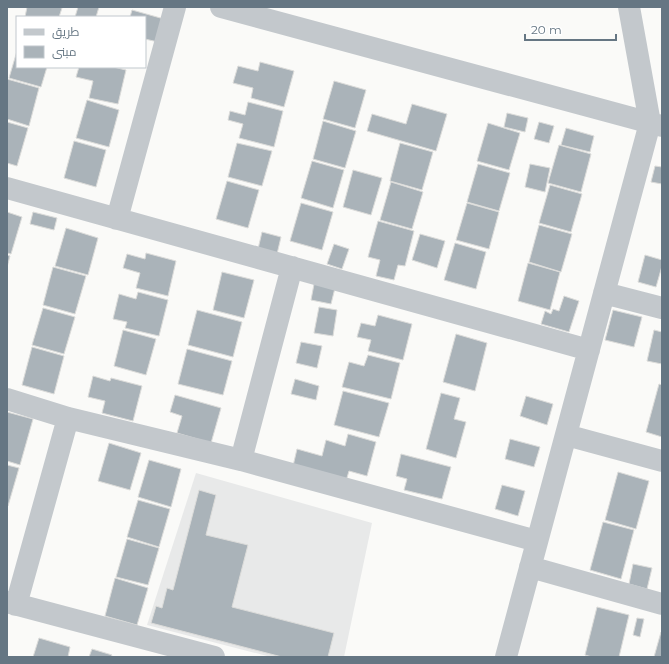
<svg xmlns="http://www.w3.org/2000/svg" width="669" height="664" font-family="Montserrat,Cairo,sans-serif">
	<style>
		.built { fill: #e8e9e9 }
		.building { fill: #aab3b9; stroke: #dcdcda }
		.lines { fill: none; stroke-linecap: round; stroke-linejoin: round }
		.minor { stroke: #c3c8cc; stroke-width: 22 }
	</style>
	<rect width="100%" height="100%" fill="#fafaf8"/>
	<path class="built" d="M196 473 372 523 344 657H271L147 625Z"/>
	<path class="building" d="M27 7H57L62 8 59 17H25Z
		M78 7H99L96 17H75Z
		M132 10 164 19 158 42 145 39V17H130Z
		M17 51V67H47L41 87 9 78Z
		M260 62 294 71 284 107 251 98 253 88 233 83 238 66 258 71Z
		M79 67H113L126 70 118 104 89 98 93 81 76 77Z
		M7 79 39 88 29 126 7 119Z
		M334 81 366 90 355 128 323 119Z
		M87 100 119 110 109 147 76 138Z
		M248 102 283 111 274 147 239 138 243 124 228 120 230 111 245 115Z
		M412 104 447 114 436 151 367 131 372 114 406 124Z
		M507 113 528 118 525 132 504 127Z
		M323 121 356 131 345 168 313 159Z
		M7 122 28 128 17 166 7 163Z
		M539 122 554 126 549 143 534 139Z
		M488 123 520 133 509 170 477 161Z
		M566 128 594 136 590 152 561 145Z
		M74 141 106 150 96 187 64 178Z
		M237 143 272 151 262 186 228 177Z
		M400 143 433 152 422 190 390 181Z
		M559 145 591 154 581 192 548 183Z
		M312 161 344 170 333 208 301 198Z
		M478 164 510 173 499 211 467 202Z
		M530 164 550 168 545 192 525 187Z
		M655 166 662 167V184L651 182Z
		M353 170 382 178 371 215 343 207Z
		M227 181 259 190 248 228 216 219Z
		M391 182 423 192 412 229 380 220Z
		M550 185 582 194 571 232 539 223Z
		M301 203 333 212 322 250 290 241Z
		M467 203 499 212 489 249 456 240Z
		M7 212 22 217 11 254 7 253Z
		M33 212 57 218 54 230 30 224Z
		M378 221 414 231 405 266 398 265 394 280 376 276 380 260 368 257Z
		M539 225 572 234 561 272 529 262Z
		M66 228 98 238 88 275 55 266Z
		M262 232 281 237 277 254 258 249Z
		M420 234 445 241 437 268 412 260Z
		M455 243 486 252 476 289 444 280Z
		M334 244 349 249 342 269 327 264Z
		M146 253 176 261 168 296 136 288 140 273 123 268 127 254 145 259Z
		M7 255 10 256 7 267Z
		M645 255 662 260V266L656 287 638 282Z
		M528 263 560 272 550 310 518 301Z
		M53 267 86 276 75 314 43 305Z
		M222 272 254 280 244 318 213 310Z
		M315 279 336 284 331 304 311 300Z
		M138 292 168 300 159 336 125 328 127 322 113 319 119 294 136 299Z
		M564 296 579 301 569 332 541 324 545 311 551 314 553 309 559 311Z
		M319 307 337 310 333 336 314 333Z
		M43 308 75 317 64 354 32 345Z
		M197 310 242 322 233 357 188 345Z
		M613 310 642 317 634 347 605 340Z
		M378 315 412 324 403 360 368 351 371 340 357 337 361 323 375 326Z
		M123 330 156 339 146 375 114 366Z
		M654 330 662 332V364L647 361Z
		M456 334 487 343 475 391 443 382Z
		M301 342 322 346 317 368 296 363Z
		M32 347 64 356 54 394 22 385Z
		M187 349 232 361 223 395 178 384Z
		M368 355 400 363 391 399 342 387 349 362 364 366Z
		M93 376 110 381 111 378 142 386 133 421 102 413 105 401 88 397Z
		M295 379 319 386 316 400 291 394Z
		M659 384 662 385V437L646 432Z
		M343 391 389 403 379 437 334 425Z
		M441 393 460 398 454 419 466 422 456 458 426 449Z
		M175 395 221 408 211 443 177 433 182 416 170 412Z
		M526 396 553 404 547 425 520 416Z
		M7 412 33 419 20 465 7 461Z
		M348 434 376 442 367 476 349 471 346 481 293 466 297 449 322 456 326 440 345 446Z
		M510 439 540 447 534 467 505 459Z
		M109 443 141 453 130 490 98 481Z
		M401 454 451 467 442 499 404 490 407 479 396 476Z
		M149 460 181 469 171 507 138 497Z
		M7 465 19 468 8 506 7 505Z
		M618 472 649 481 636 529 605 520Z
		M502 485 525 491 518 516 495 509Z
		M199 490 216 495 206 535 248 545 232 607 334 633 328 657H282L151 623 156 606 162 608 167 588 173 590Z
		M138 500 170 509 159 547 127 537Z
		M603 522 634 530 621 579 590 570Z
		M127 539 159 548 148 585 116 577Z
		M633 564 652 568 647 589 629 584Z
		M115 578 148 588 137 625 105 616Z
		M597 607 629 615 619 657H592L585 655Z
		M637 618 644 619 640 637 633 635Z
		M661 632H662V657H654Z
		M39 638 70 647 68 657H33Z
		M92 649 112 655 111 657H89Z"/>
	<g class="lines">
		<path class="minor" d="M221 7 662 126
			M7 188 589 350
			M117 219 175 7
			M604 293 662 308
			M7 399 68 418 241 460 537 541
			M566 435 662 461
			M241 460 292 267
			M530 567 662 604
			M7 602 214 657
			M16 605 68 418
			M506 657 650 123 629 7"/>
	</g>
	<rect width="669" height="664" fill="none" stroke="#657683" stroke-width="16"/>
	<rect x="16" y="16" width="130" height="52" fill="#ffffff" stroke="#c1c8cd"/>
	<rect x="24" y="29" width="20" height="6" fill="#c3c8cc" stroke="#c1c8cd"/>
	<text x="52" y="36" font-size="12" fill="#657683">طريق</text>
	<rect x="24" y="46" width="20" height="12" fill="#aab3b9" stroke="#c1c8cd"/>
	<text x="52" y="56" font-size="12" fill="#657683">مبنى</text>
	<path d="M525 34v6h91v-6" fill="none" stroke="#657683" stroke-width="2"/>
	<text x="531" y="34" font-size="12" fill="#657683" stroke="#ffffff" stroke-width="3" paint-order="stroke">20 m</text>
</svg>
